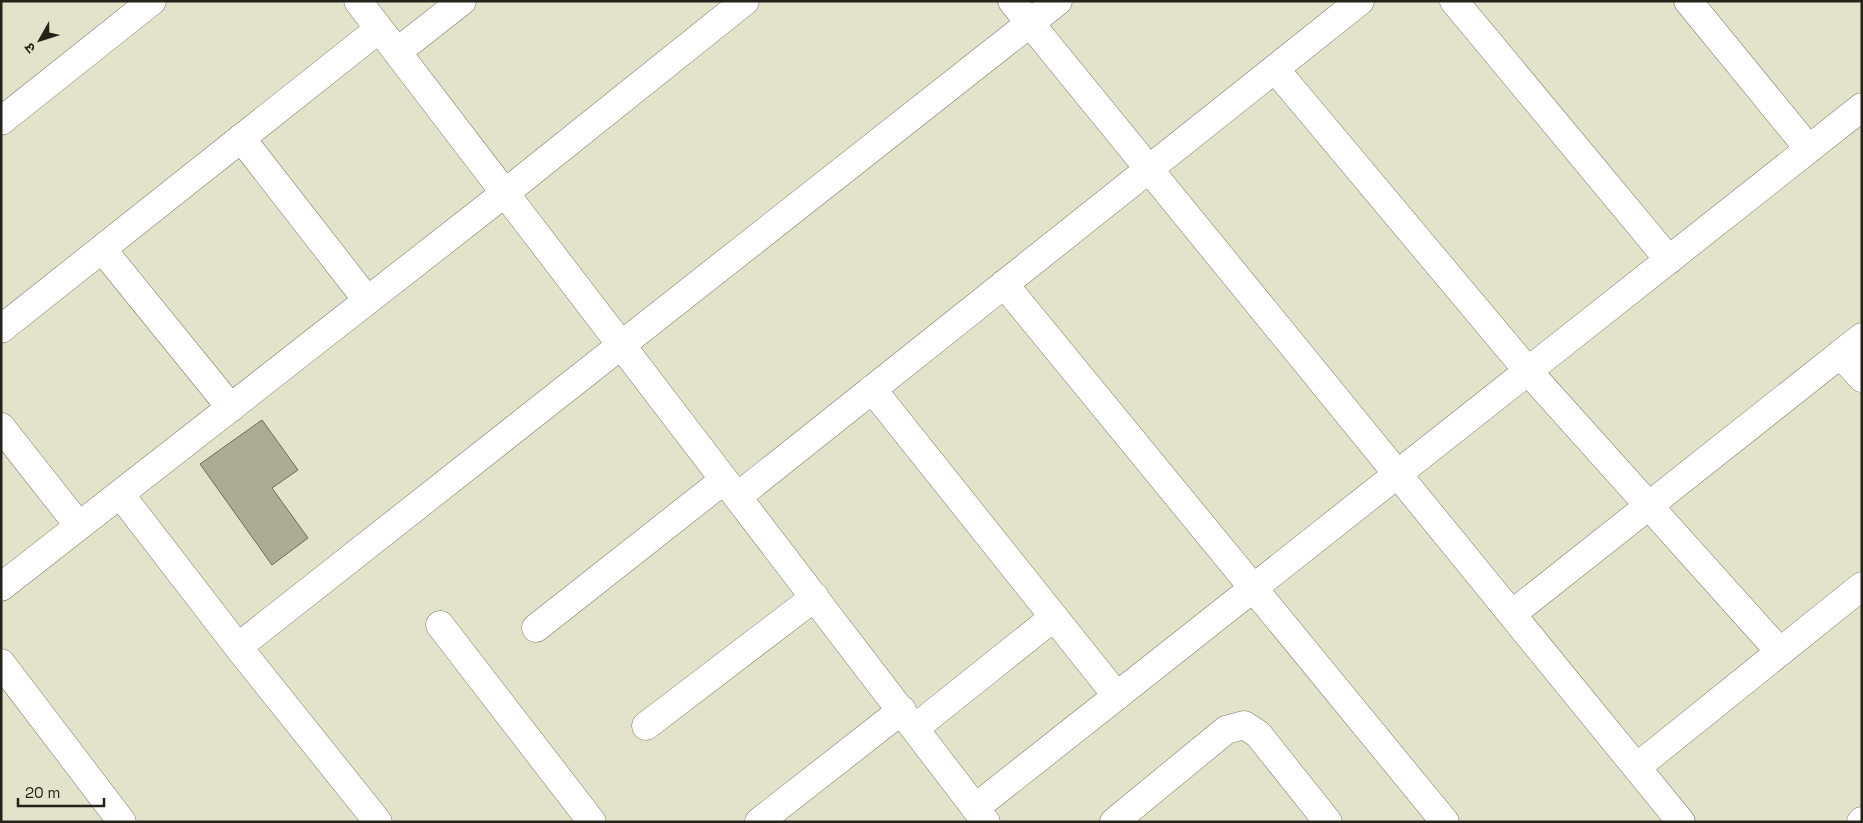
<svg xmlns="http://www.w3.org/2000/svg" width="1863" height="823" font-family="'Space Grotesk','Noto Sans Devanagari',sans-serif">
	<style>
		.building { fill: #abac94; stroke: #6c6d57 }
		.lines { fill: none; stroke-linecap: round; stroke-linejoin: round }
		.minor-casing { stroke: #7b7c66; stroke-width: 29 }
		.minor { stroke: #fff; stroke-width: 28 }
	</style>
	<rect width="100%" height="100%" fill="#e2e3ca"/>
	<path class="building" d="M262 420 298 470 272 488 308 538 272 565 200 464Z"/>
	<g class="lines">
		<defs>
			<path id="minor" d="M358 1 986 822
				M1012 1 1681 822
				M1454 1 1669 260
				M1688 1 1809 149
				M397 52 462 1
				M1275 69 1528 371 1780 652
				M1 121 152 1
				M241 138 367 300
				M102 249 231 408
				M1004 284 1445 822
				M1 329 379 29
				M1840 354 1862 378
				M872 389 1117 696
				M1 427 79 526
				M120 494 238 647 378 822
				M737 497 1360 1
				M1 587 505 193 745 1
				M1512 614 1862 337
				M440 625 592 822
				M536 628 724 480
				M238 647 1058 1
				M1 663 122 822
				M646 726 815 597
				M915 728 1054 617
				M1637 767 1862 586
				M975 808 1862 107
				M759 822 902 710
				M1114 822 1226 730 1244 725 1258 734 1328 822
				M1861 822 1862 821"/>
		</defs>
		<use href="#minor" class="minor-casing"/>
		<use href="#minor" class="minor"/>
	</g>
	<rect width="1863" height="823" fill="none" stroke="#23231a" stroke-width="5"/>
	<g transform="translate(40 40) rotate(231)" stroke="#e2e3ca" stroke-width="4" paint-order="stroke">
	<path d="M0-4L9 19L0 12L-9 19Z" fill="#23231a"/>
	<text y="-8" font-size="14" font-weight="bold" text-anchor="middle" fill="#23231a">उ</text>
	</g>
	<path d="M18 798v8h86v-8" fill="none" stroke="#23231a" stroke-width="2.5"/>
	<text x="25" y="798" font-size="15" fill="#23231a" stroke="#e2e3ca" stroke-width="4" paint-order="stroke">20 m</text>
</svg>
